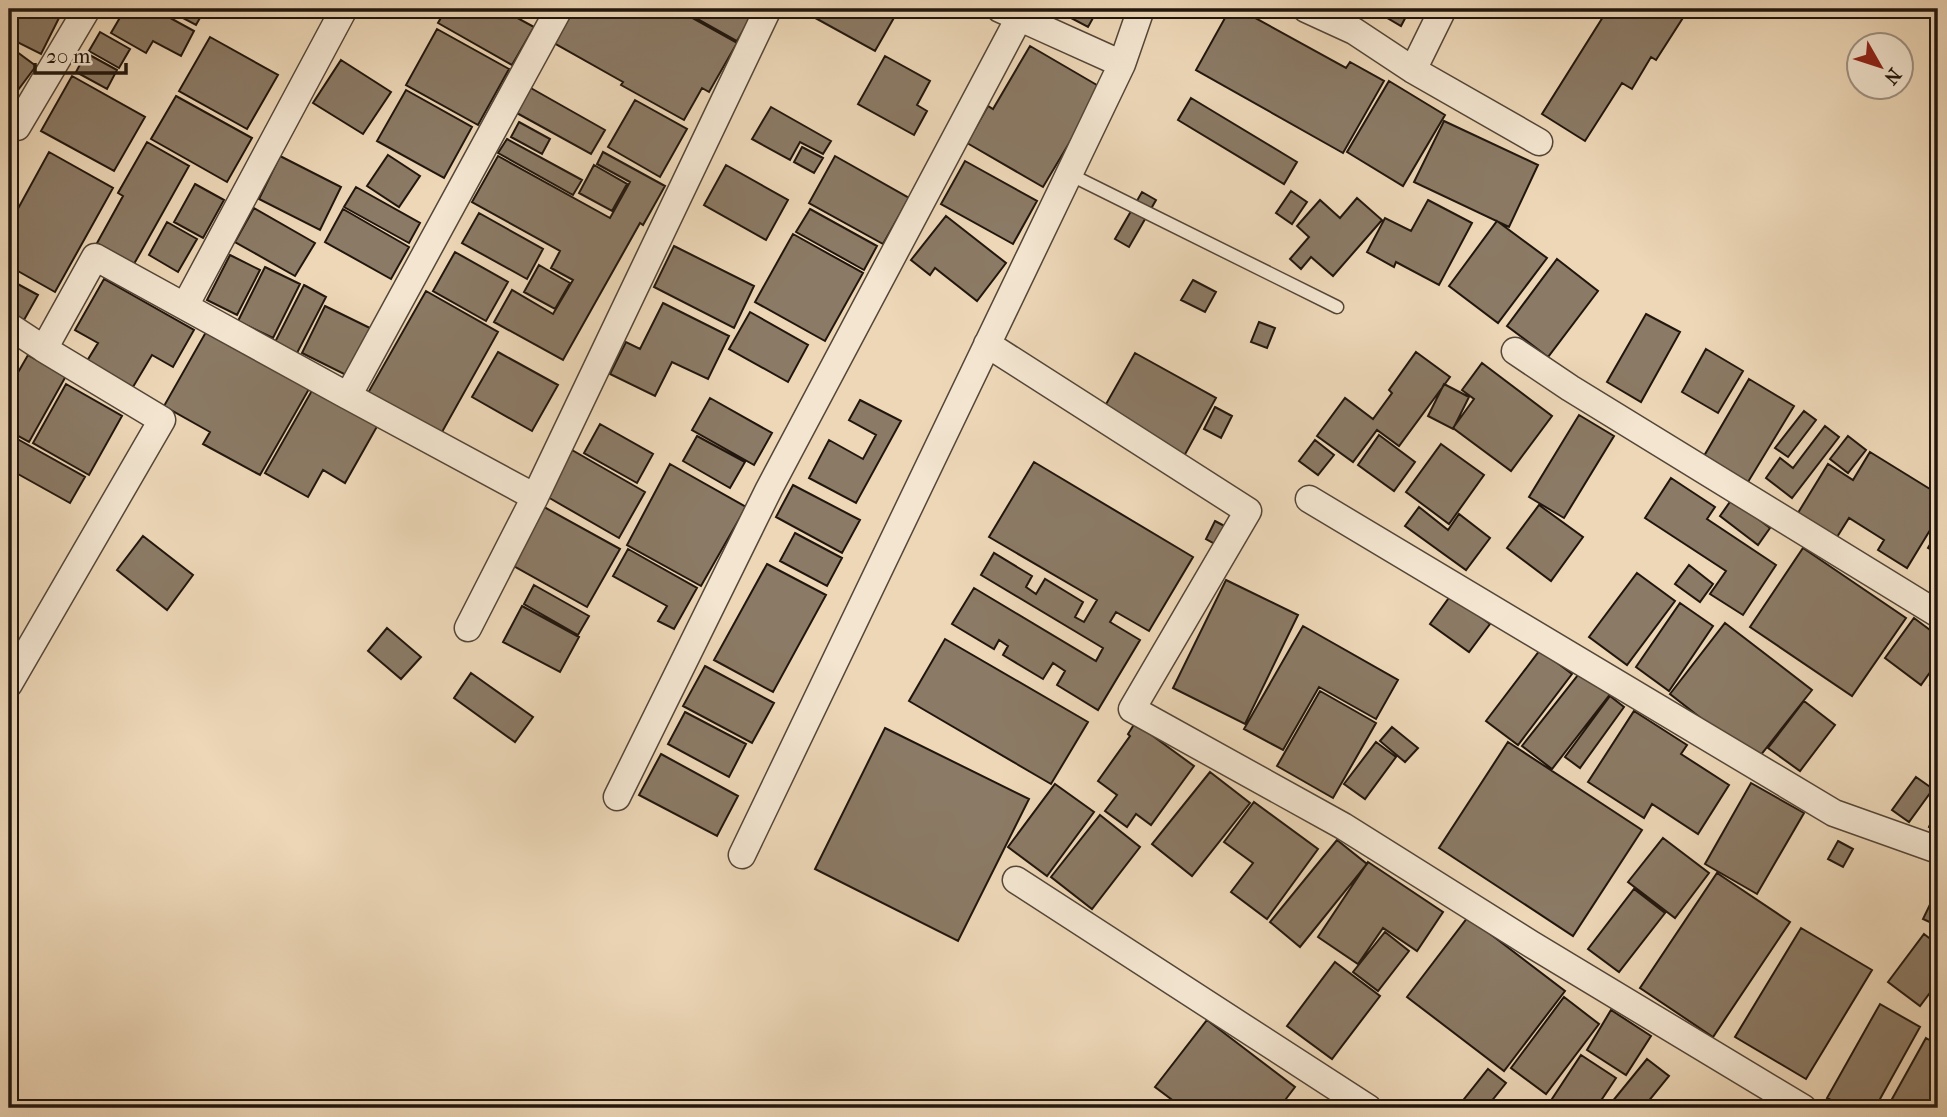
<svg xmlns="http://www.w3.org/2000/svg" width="1947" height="1117" font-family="'IM FELL French Canon',serif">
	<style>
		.building { fill: #8b7a65; stroke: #21160d; stroke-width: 2 }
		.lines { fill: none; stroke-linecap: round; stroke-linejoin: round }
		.lane-casing { stroke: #544638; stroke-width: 15 }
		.street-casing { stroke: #544638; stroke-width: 29 }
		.lane { stroke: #f3e5d0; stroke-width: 12 }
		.street { stroke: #f3e5d0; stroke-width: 26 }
	</style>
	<rect width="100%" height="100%" fill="#edd7b7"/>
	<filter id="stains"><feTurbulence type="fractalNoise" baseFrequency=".00286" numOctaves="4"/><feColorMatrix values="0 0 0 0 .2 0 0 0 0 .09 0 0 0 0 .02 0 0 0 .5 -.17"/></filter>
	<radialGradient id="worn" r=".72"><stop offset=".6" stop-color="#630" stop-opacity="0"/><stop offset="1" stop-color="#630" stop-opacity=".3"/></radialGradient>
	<path class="building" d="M9 9H46L60 16 41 54 9 38Z
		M125 9H154L194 31 181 56 153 41 146 53 111 33Z
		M166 9H205L196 25Z
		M289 9H305L302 16Z
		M446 9H501L534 27 512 65 438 23Z
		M573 9H676L737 43 709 92 702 88 684 120 621 85 623 82 554 43Z
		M680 9H736L751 17 737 41Z
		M799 9H899L875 51Z
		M1054 9H1098L1088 27Z
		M1230 9H1239L1346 68 1350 62 1384 81 1343 153 1196 70Z
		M1362 9H1378L1374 15Z
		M1381 9H1410L1401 26 1379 13Z
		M1608 9H1679L1686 13 1656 60 1651 57 1632 89 1622 83 1585 141 1542 114Z
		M437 29 509 69 478 125 406 85Z
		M100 32 130 49 119 68 89 51Z
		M210 37 278 75 247 129 179 91Z
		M9 46 36 66 9 102Z
		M1030 46 1102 88 1043 187 967 143 988 106 993 109Z
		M86 53 117 70 107 89 76 72Z
		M885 56 930 81 917 105 927 111 914 135 858 104Z
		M341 60 391 92 363 134 313 103Z
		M72 76 145 117 114 171 41 131Z
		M1389 81 1445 115 1403 186 1347 152Z
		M529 87 605 130 591 154 515 112Z
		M406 90 472 127 444 178 377 141Z
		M176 96 252 138 227 182 151 139Z
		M1191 98 1297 162 1284 184 1178 120Z
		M635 100 687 129 660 177 608 147Z
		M771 107 831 141 823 154 800 142 790 160 752 139Z
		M1444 121 1538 165 1509 227 1414 182Z
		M519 122 550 139 542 154 511 137Z
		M507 139 582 180 573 195 498 153Z
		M147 142 189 166 134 264 97 243 123 196 118 193Z
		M802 147 823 158 814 173 794 162Z
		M49 152 113 188 55 292 9 266V225Z
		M603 152 665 186 643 225 640 223 563 360 494 322 512 290 553 314 573 280 551 268 560 251 472 202 498 156 610 218 630 182 597 164Z
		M388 155 420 176 399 207 367 186Z
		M280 156 341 187 320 230 259 199Z
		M835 156 909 198 883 244 809 203Z
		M965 161 1037 201 1013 244 941 204Z
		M594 165 627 184 612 211 579 193Z
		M726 165 788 200 766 240 704 205Z
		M195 184 224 200 203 238 174 222Z
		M356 187 420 223 409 243 344 207Z
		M1291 191 1307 202 1292 224 1276 213Z
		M1142 192 1156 200 1129 247 1115 239Z
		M1357 198 1382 220 1333 276 1311 257 1301 269 1290 259 1309 237 1297 226 1320 200 1340 218Z
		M1428 200 1472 223 1439 285 1396 262 1394 267 1367 252 1385 218 1411 231Z
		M254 208 315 243 295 276 235 242Z
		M343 209 409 247 391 279 325 242Z
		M810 209 877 246 864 270 796 232Z
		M479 213 543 249 527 279 462 243Z
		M946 216 1006 263 977 301 935 268 930 275 911 260Z
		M1497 221 1547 258 1498 323 1449 286Z
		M167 222 197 239 178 272 149 255Z
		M793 234 863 273 825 341 755 302Z
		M674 246 754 286 734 328 654 287Z
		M455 252 508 282 486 321 433 291Z
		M230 255 260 270 237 315 207 300Z
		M1557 259 1598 291 1548 357 1507 326Z
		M539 265 570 283 555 309 524 292Z
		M265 267 300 284 273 338 238 321Z
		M104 279 194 330 173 367 152 355 133 387 87 361 98 343 75 330Z
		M1193 280 1216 292 1205 312 1181 300Z
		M14 282 38 295 24 320 9 312V291Z
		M304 285 326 297 296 355 274 344Z
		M426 291 498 332 437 441 364 400Z
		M663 303 729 336 708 379 672 362 655 396 610 374 626 342 640 349Z
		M325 306 372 329 348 376 302 353Z
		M750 312 808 345 788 382 729 349Z
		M1646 314 1680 332 1641 402 1607 382Z
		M1259 322 1275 328 1267 348 1251 342Z
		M206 332 309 389 260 475 203 444 210 432 164 406Z
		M1706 349 1743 371 1718 413 1682 392Z
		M498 352 558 385 532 431 472 397Z
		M1416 352 1450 377 1399 446 1377 430 1353 462 1317 436 1345 398 1373 419 1392 393 1389 390Z
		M1135 353 1216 398 1183 458 1101 413Z
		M28 355 66 376 29 442 9 431V388Z
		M1482 363 1552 416 1511 471 1453 428 1474 399 1462 390Z
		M1749 379 1794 406 1748 482 1704 456Z
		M66 384 122 416 89 475 33 443Z
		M1444 384 1469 397 1453 429 1428 416Z
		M314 387 379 423 345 483 323 470 308 497 265 473Z
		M710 398 772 433 754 465 692 430Z
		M860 400 901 421 856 503 809 478 829 440 863 459 876 435 849 420Z
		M1215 407 1232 416 1221 438 1204 429Z
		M1804 411 1816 420 1788 457 1775 448Z
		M1579 415 1614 436 1564 518 1529 497Z
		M600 424 653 454 637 483 584 453Z
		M1825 426 1839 437 1792 498 1766 478 1780 458 1793 468Z
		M1379 435 1415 462 1394 491 1358 465Z
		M12 436 85 477 70 503 9 469V443Z
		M697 436 745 462 730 488 683 461Z
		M1848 436 1866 450 1848 473 1830 459Z
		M1315 440 1334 455 1318 475 1299 461Z
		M1441 444 1484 475 1449 524 1406 492Z
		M572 450 645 492 619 538 546 496Z
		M1870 452 1938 494V517L1907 568 1878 550 1884 540 1849 518 1832 545 1793 521 1828 464 1853 480Z
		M1034 462 1193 557 1149 631 1116 612 1110 622 1140 640 1098 710 1057 685 1065 671 1053 663 1043 679 1003 655 1008 646 999 640 994 649 952 624 974 588 1096 661 1103 648 981 575 994 553 1032 576 1026 587 1036 594 1045 579 1083 602 1075 617 1084 622 1097 600 989 537Z
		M670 464 746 507 701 586 627 545Z
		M1671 478 1715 507 1707 519 1776 565 1743 615 1710 594 1726 571 1645 518Z
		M793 485 860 520 842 553 776 517Z
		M1732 499 1770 528 1758 545 1720 516Z
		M1539 505 1583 537 1551 581 1507 548Z
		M544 507 620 549 587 607 512 565Z
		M1419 507 1448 530 1459 514 1490 538 1466 570 1405 526Z
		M1215 521 1234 531 1224 549 1206 539Z
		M1938 531V554L1928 548Z
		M795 533 842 558 827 586 780 561Z
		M143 536 193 575 167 610 117 570Z
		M1803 548 1906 618 1852 696 1750 627Z
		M628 549 697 588 674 629 658 621 667 606 613 576Z
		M767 564 826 595 773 692 714 660Z
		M1689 565 1713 584 1700 602 1675 584Z
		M1637 573 1675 601 1627 665 1589 637Z
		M1226 580 1298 615 1245 724 1173 688Z
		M534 585 589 616 578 635 524 604Z
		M1451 595 1490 624 1469 652 1430 624Z
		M1680 603 1713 626 1669 691 1636 667Z
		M522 606 579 637 560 672 503 642Z
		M1914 618 1938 636V661L1921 685 1885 658Z
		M1725 623 1812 690 1756 761 1670 694Z
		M1303 626 1398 680 1376 719 1319 687 1283 750 1244 729Z
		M387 628 421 657 401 679 368 651Z
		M945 639 1088 722 1051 784 909 701Z
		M1540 650 1572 674 1518 745 1486 721Z
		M705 666 774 703 752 743 683 706Z
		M1582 670 1611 693 1552 769 1522 746Z
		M471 673 533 717 515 742 454 698Z
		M1938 673V690L1930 685Z
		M1320 691 1376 723 1333 798 1277 766Z
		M1610 696 1624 707 1580 768 1565 757Z
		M1804 701 1835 725 1800 771 1768 748Z
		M1634 711 1687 745 1681 754 1729 785 1698 834 1652 804 1644 818 1588 782Z
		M685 712 746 744 729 777 668 744Z
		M1135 723 1194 766 1151 825 1136 814 1127 827 1105 811 1117 795 1098 781 1130 736 1128 734Z
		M1392 727 1418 748 1405 762 1380 741Z
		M885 728 1029 799 958 941 815 869Z
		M1376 742 1396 757 1365 799 1344 784Z
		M1508 742 1642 830 1573 936 1439 848Z
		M661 754 738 796 717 836 639 795Z
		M1210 772 1250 803 1192 876 1152 844Z
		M1916 777 1933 789 1909 822 1892 810Z
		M1751 783 1804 813 1757 894 1705 864Z
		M1055 784 1094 812 1047 876 1008 847Z
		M1254 802 1318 849 1267 919 1231 892 1253 863 1224 842Z
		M1938 807V831L1929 827Z
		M1100 815 1140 847 1092 909 1051 877Z
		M1663 838 1709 873 1675 918 1628 882Z
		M1337 840 1367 864 1300 947 1270 922Z
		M1838 841 1853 849 1843 867 1828 859Z
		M1368 862 1443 912 1417 951 1383 928 1358 964 1318 937Z
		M1717 873 1790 922 1713 1037 1640 988Z
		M1938 888V926L1923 919Z
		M1634 889 1665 913 1619 972 1588 949Z
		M1468 917 1565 991 1504 1071 1407 997Z
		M1801 928 1872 970 1806 1079 1735 1037Z
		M1385 932 1409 951 1378 991 1353 972Z
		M1924 934 1938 945V982L1920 1006 1888 982Z
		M1335 962 1380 996 1332 1059 1287 1026Z
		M1564 997 1599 1024 1546 1094 1511 1068Z
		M1880 1004 1920 1027 1875 1108H1846L1827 1098Z
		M1611 1010 1651 1036 1626 1075 1587 1050Z
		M1207 1020 1295 1087 1279 1108H1183L1155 1087Z
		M1926 1038 1938 1045V1108H1887Z
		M1581 1055 1616 1078 1596 1108H1552L1548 1105Z
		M1647 1059 1669 1076 1643 1108H1607Z
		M1488 1069 1506 1083 1486 1108H1457Z"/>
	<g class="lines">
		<defs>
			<path id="lane" d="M1069 174 1337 307"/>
			<path id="street" d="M1000 9 1122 64 1141 9
				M1306 9 1354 31 1413 70 1539 142
				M1413 70 1443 9
				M17 127 87 9
				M185 306 344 9
				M9 326 44 349 95 257 348 396 559 9
				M987 344 1248 511 1132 709 1343 826 1531 944 1803 1108
				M1515 351 1570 388 1938 614
				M348 396 535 497
				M1309 499 1834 813 1938 850
				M468 628 535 497 768 9
				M9 684 162 420 44 349
				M617 797 769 489 1020 16
				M742 855 1122 64
				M1016 880 1368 1108"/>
		</defs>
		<use href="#lane" class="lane-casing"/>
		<use href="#street" class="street-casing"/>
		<use href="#lane" class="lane"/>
		<use href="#street" class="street"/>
	</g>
	<rect width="1947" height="1117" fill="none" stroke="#edd7b7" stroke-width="35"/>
	<rect x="10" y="10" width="1926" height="1096" fill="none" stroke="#21160d" stroke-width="3.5"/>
	<rect x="18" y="18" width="1912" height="1082" fill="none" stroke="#21160d" stroke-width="2"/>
	<g transform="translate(1880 66) rotate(129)"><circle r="33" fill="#f3e5d0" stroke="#9f9282" stroke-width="2"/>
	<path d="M0-5L12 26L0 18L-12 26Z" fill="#8f2418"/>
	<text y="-10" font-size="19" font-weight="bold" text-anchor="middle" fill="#21160d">N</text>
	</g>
	<path d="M35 63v10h91v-10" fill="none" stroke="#21160d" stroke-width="3.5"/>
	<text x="46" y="63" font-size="21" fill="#21160d" stroke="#f3e5d0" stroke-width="5" paint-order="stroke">20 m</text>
	<rect width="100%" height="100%" filter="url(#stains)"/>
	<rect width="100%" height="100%" fill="url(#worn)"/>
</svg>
